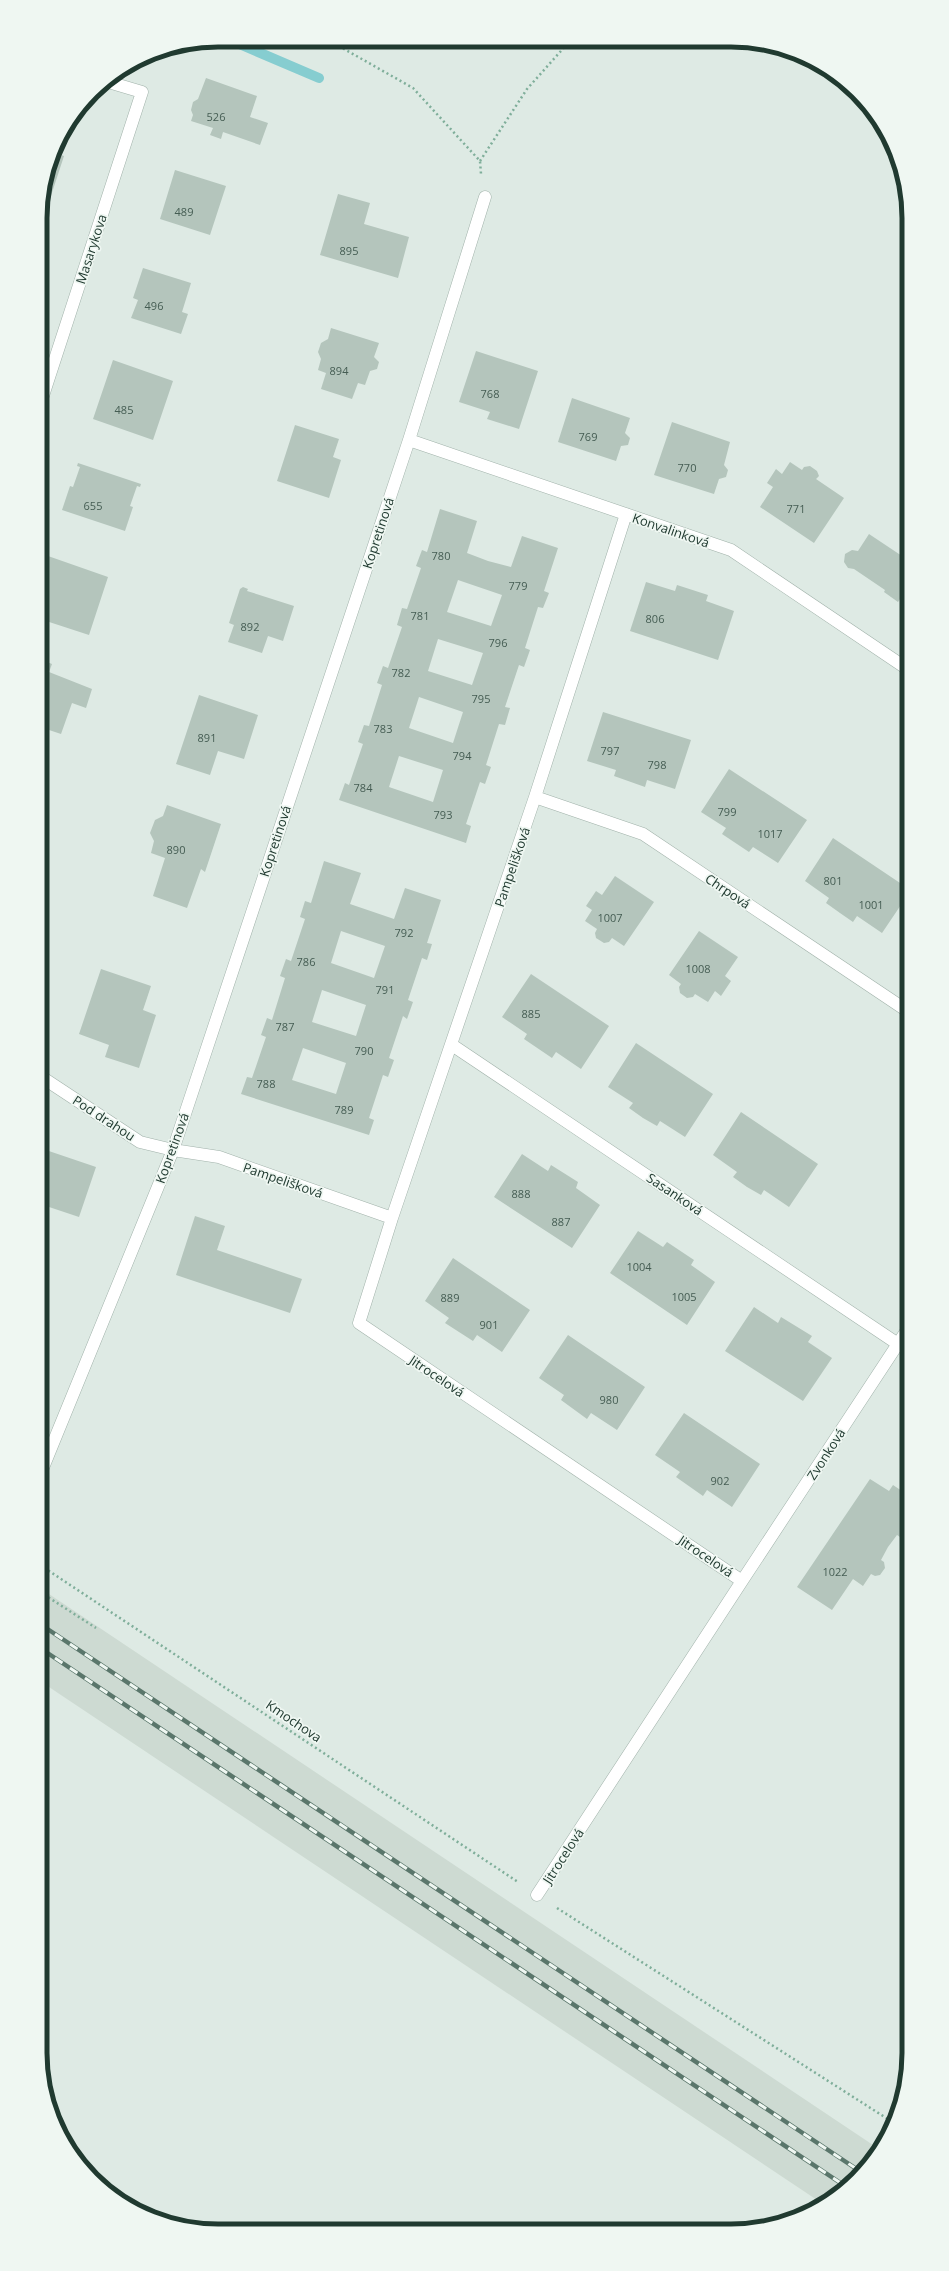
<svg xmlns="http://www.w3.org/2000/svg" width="949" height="2271" font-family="'Open Sans',sans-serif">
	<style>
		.built { fill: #cddad2 }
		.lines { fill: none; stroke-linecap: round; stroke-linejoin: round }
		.stream { stroke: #86cdd0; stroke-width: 10 }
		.building { fill: #b4c5bc; fill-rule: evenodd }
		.minor-casing { stroke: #a1b2aa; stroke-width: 13 }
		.path { stroke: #7fae9a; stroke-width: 2.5; stroke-dasharray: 2 3; stroke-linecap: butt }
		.minor { stroke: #fff; stroke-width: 12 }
		.rail-casing { stroke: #5a766b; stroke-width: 4.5 }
		.rail { stroke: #eff7f2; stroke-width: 3; stroke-dasharray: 9; stroke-linecap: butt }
		.labels { text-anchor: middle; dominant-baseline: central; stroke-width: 3.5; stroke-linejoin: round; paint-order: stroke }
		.number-label { font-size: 11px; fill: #455d53 }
		.street-label { font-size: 13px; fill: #203a30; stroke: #eff7f2 }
		.rim { fill: none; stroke: #203a30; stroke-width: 5 }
	</style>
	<rect width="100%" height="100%" fill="#deeae4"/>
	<path class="built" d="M40 1588 879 2149 872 2162 830 2201 823 2204 40 1681Z"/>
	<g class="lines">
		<path class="stream" d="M230 40 319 78"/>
	</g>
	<path class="building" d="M206 78 257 96 250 117 268 123 260 145 223 132 221 139 210 135 213 128 191 121 193 115 191 110 193 102 198 99Z
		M55 153 64 156 45 214 40 212V206Z
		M175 170 226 186 210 235 160 219Z
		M338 194 370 203 364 224 409 237 398 278 320 255Z
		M143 268 191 283 182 312 188 314 181 334 131 318 138 300 133 298Z
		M331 328 379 343 374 357 379 362 377 369 370 371 365 385 358 383 352 399 321 389 326 373 318 370 321 359 318 352 321 343 328 339Z
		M476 351 538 371 519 429 487 419 490 412 459 402Z
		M113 360 173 381 153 440 93 419Z
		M572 398 630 418 625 433 630 438 628 445 621 446 616 461 558 442Z
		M672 422 730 442 724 465 728 470 726 477 719 479 714 494 654 475Z
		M295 425 339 439 333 457 341 460 329 498 277 481Z
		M790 462 802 470 804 467 810 466 817 471 819 476 816 479 844 498 814 543 760 507 773 487 767 483 776 469 782 474Z
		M78 463 141 484 140 487 137 486 130 506 133 507 125 531 62 510 70 486 73 487 80 467 77 466Z
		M440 509 477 521 467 553 488 561 511 567 522 536 558 548 544 591 549 593 543 608 538 607 525 648 530 650 524 667 519 665 505 707 510 708 505 725 499 724 486 765 491 767 485 784 480 782 466 824 471 826 466 843 339 800 345 783 349 785 363 744 358 742 364 725 369 726 382 685 377 683 383 666 388 668 402 627 397 625 402 608 407 609 421 568 416 566 422 550 427 552ZM458 580 502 595 491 626 447 612ZM438 639 483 653 472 685 428 671ZM419 697 463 712 453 743 409 728ZM399 756 443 770 433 802 389 787Z
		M869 534 908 560 903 567 909 570V586L898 602 884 592 885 590 854 569 848 568 844 562 845 554 852 550 858 551Z
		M48 556 108 577 89 635 40 619V580Z
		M646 582 675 591 677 585 708 595 706 601 734 611 718 660 630 631Z
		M243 587 248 589 247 591 294 606 283 641 268 636 262 653 228 642 234 625 229 623 240 589Z
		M40 659 52 664 49 672 92 689 86 708 72 703 61 734 40 727Z
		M199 695 258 715 244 759 218 751 210 775 176 764Z
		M603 712 691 740 675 789 647 780 645 787 614 776 616 770 587 761Z
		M729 769 807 820 778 863 753 847 749 852 722 834 726 828 701 812Z
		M167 805 221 824 205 872 201 869 187 908 153 896 165 858 151 853 154 841 150 833 155 820 163 816Z
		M833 838 909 889V893L882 933 857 916 853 922 840 913 826 903 829 898 805 881Z
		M324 861 361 873 350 904 394 919 405 888 441 900 427 943 432 944 427 960 422 958 408 1000 413 1002 407 1019 403 1016 389 1058 394 1060 388 1077 383 1075 369 1118 374 1120 369 1135 241 1094 247 1077 252 1078 266 1037 261 1035 267 1018 272 1020 285 978 280 976 286 959 291 961 305 919 300 917 305 901 311 903ZM341 931 385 946 374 978 331 963ZM322 990 366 1005 356 1036 312 1022ZM303 1048 346 1063 336 1094 292 1080Z
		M615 876 654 902 624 946 612 938 609 942 604 943 596 938 595 933 597 929 585 921 592 910 586 906 596 891 602 895Z
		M699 931 738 957 725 976 731 981 721 996 715 991 708 1002 695 994 693 997 687 998 680 993 679 987 681 984 669 975Z
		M101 969 151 986 143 1010 156 1015 139 1068 105 1057 109 1045 79 1034Z
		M531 974 609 1026 581 1069 556 1052 552 1058 524 1039 527 1034 502 1017Z
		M636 1043 713 1094 685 1137 660 1121 657 1126 643 1118 629 1108 633 1103 608 1087Z
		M741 1112 818 1164 789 1207 764 1190 761 1195 747 1187 733 1177 737 1172 713 1155Z
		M40 1148 96 1167 79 1217 46 1206 40 1221Z
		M522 1154 548 1171 551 1165 578 1182 576 1188 600 1205 572 1248 494 1197Z
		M195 1216 225 1226 217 1250 302 1279 290 1313 176 1275Z
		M638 1231 663 1247 667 1242 694 1260 691 1265 715 1282 687 1325 610 1273Z
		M453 1258 530 1310 502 1352 477 1335 473 1341 445 1323 449 1318 425 1301Z
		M754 1307 778 1323 781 1317 812 1336 808 1342 832 1358 803 1401 725 1351Z
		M568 1335 645 1387 617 1430 591 1413 587 1419 561 1400 564 1395 539 1378Z
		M684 1413 760 1464 732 1507 707 1490 703 1496 676 1477 680 1472 655 1455Z
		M870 1479 889 1491 893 1485 908 1495 904 1501 909 1505V1517L906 1521 909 1523V1532L906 1536 900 1537 897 1535 888 1547 881 1560 884 1562 885 1568 880 1575 875 1576 871 1574 863 1586 853 1579 832 1610 797 1587Z"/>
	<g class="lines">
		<defs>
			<path id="minor" d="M40 405 142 92 105 81
				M409 440 731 550 909 670
				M535 797 643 834 909 1012
				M452 1045 898 1344
				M40 1076 140 1142 173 1150 219 1157 392 1218
				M40 1475 173 1150 409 440 485 197
				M742 1581 909 1327
				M537 1895 742 1581 359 1323 392 1218 535 797 626 514"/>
		</defs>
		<use href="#minor" class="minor-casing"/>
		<path class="path" d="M330 41 413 88 480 161 481 174
			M480 161 527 89 569 42
			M40 1565 518 1882
			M40 1592 96 1628
			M40 1701 46 1705
			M557 1908 894 2123"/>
		<use href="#minor" class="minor"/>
		<defs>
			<path id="rail" d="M40 1624 861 2172
				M40 1648 845 2186"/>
		</defs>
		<use href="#rail" class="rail-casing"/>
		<use href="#rail" class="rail"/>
	</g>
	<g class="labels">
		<g class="number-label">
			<text x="216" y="116">526</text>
			<text x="184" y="211">489</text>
			<text x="349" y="250">895</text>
			<text x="154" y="305">496</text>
			<text x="339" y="370">894</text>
			<text x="490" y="393">768</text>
			<text x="124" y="409">485</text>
			<text x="588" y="436">769</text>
			<text x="687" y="467">770</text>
			<text x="93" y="505">655</text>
			<text x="796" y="508">771</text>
			<text x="441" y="555">780</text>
			<text x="518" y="585">779</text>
			<text x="420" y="615">781</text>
			<text x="655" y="618">806</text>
			<text x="250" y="626">892</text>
			<text x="498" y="642">796</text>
			<text x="401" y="672">782</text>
			<text x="481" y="698">795</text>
			<text x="383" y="728">783</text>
			<text x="207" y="737">891</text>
			<text x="610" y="750">797</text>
			<text x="462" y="755">794</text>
			<text x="657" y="764">798</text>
			<text x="363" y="787">784</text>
			<text x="727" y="811">799</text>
			<text x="443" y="814">793</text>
			<text x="770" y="833">1017</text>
			<text x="176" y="849">890</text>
			<text x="833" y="880">801</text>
			<text x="871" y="904">1001</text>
			<text x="610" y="917">1007</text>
			<text x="404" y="932">792</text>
			<text x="306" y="961">786</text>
			<text x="698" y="968">1008</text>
			<text x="385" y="989">791</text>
			<text x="531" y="1013">885</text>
			<text x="285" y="1026">787</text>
			<text x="364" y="1050">790</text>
			<text x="266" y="1083">788</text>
			<text x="344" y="1109">789</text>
			<text x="521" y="1193">888</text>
			<text x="561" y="1221">887</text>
			<text x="639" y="1266">1004</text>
			<text x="684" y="1296">1005</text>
			<text x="450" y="1297">889</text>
			<text x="489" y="1324">901</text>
			<text x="609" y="1399">980</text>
			<text x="720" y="1480">902</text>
			<text x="835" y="1571">1022</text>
		</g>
		<g class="street-label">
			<text transform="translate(91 249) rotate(-72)">Masarykova</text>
			<text transform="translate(671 530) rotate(19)">Konvalinková</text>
			<text transform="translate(378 533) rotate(-72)">Kopretinová</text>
			<text transform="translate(275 841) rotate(-72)">Kopretinová</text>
			<text transform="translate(512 867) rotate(-71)">Pampelišková</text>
			<text transform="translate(728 891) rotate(34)">Chrpová</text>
			<text transform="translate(104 1118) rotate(33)">Pod drahou</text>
			<text transform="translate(172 1148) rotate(-70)">Kopretinová</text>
			<text transform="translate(283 1180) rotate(19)">Pampelišková</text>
			<text transform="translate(675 1194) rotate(34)">Sasanková</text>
			<text transform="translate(437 1376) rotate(34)">Jitrocelová</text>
			<text transform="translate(826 1454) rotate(-57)">Zvonková</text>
			<text transform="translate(706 1556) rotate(34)">Jitrocelová</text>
			<text transform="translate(294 1721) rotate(34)">Kmochova</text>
			<text transform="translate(563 1856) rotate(-57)">Jitrocelová</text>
		</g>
	</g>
	<path d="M0 0H949V2271H0ZM218 47H731A171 171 0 0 1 902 218V2053A171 171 0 0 1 731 2224H218A171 171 0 0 1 47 2053V218A171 171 0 0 1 218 47Z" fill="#eff7f2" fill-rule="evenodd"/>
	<path class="rim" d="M218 47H731A171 171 0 0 1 902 218V2053A171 171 0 0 1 731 2224H218A171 171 0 0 1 47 2053V218A171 171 0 0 1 218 47Z"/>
</svg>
